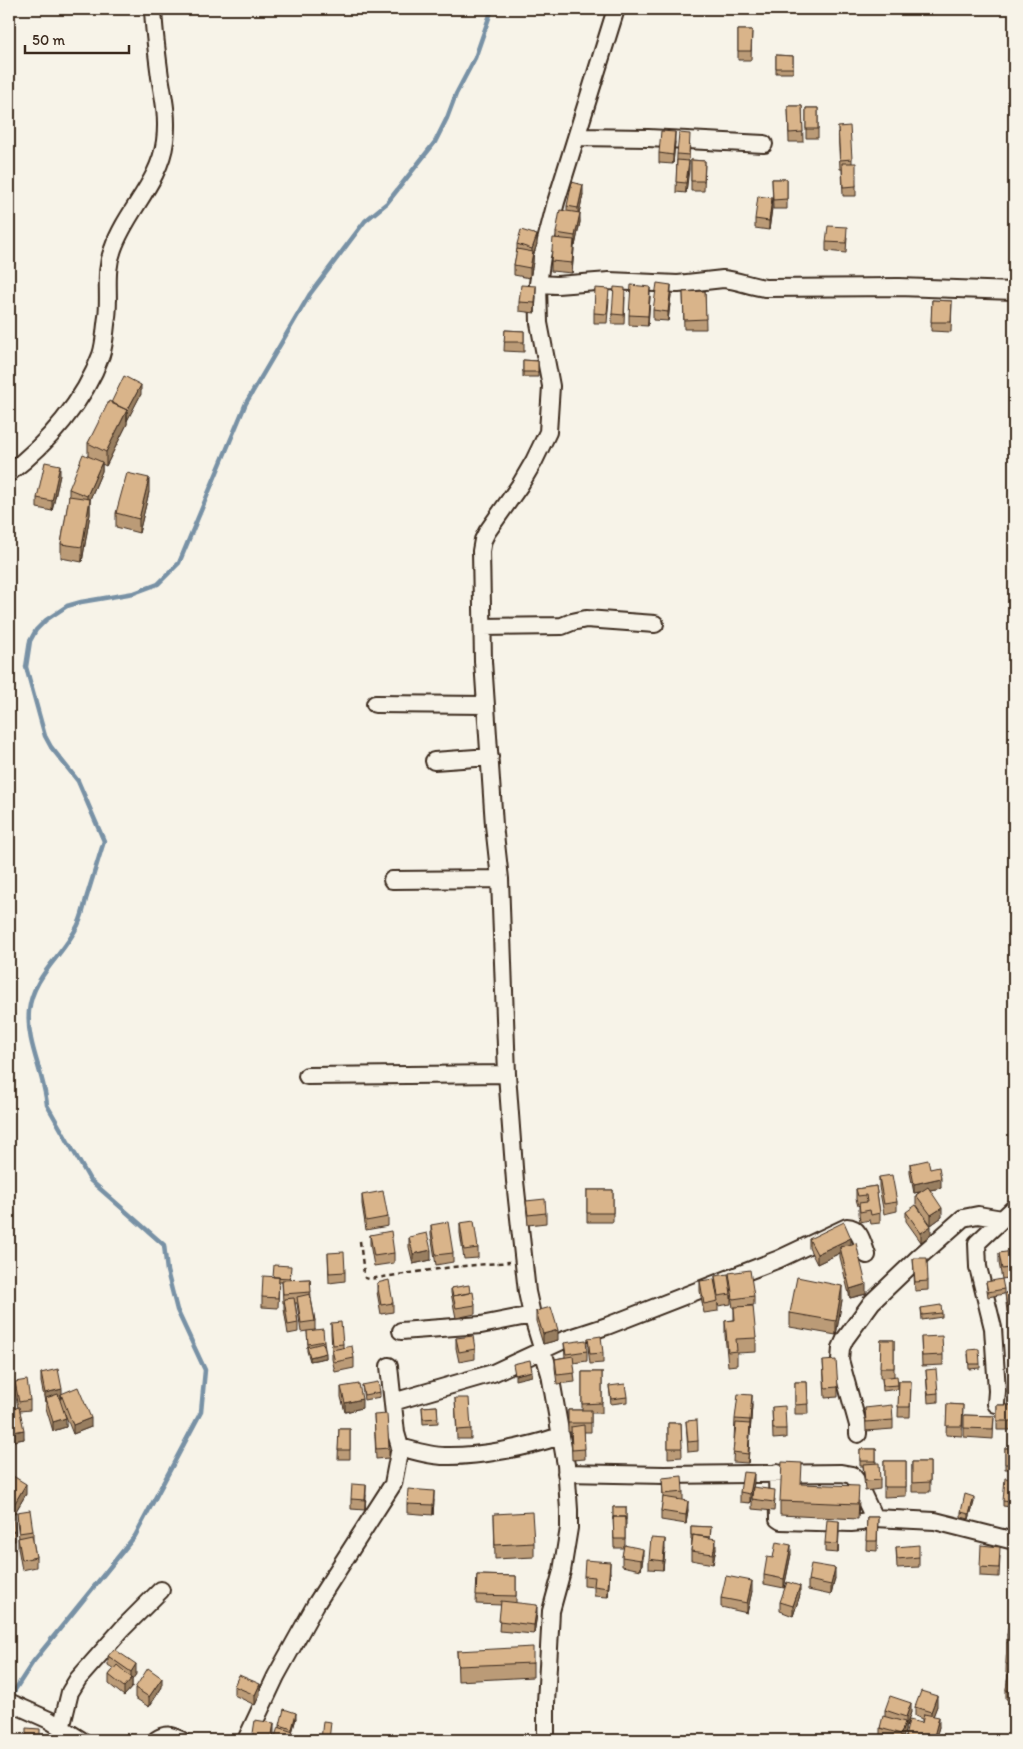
<svg xmlns="http://www.w3.org/2000/svg" width="1023" height="1749" font-family="Itim,sans-serif">
	<style>
		.lines { fill: none; stroke-linecap: round; stroke-linejoin: round }
		.stream { stroke: #7891a5; stroke-width: 4.5 }
		.minor-casing { stroke: #3b2a1e; stroke-width: 20 }
		.path { stroke: #3b2a1e; stroke-width: 2.5; stroke-dasharray: 5 4; stroke-linecap: butt }
		.minor { stroke: #f7f3e8; stroke-width: 16 }
		.wall { fill: #bb9b77; stroke: #3b2a1e }
		.shaded-wall { fill: #987e61; stroke: #3b2a1e }
		.building { fill: #d9b48a; stroke: #3b2a1e }
	</style>
	<rect width="100%" height="100%" fill="#f7f3e8"/>
	<filter id="ink" filterUnits="userSpaceOnUse"><feTurbulence type="fractalNoise" baseFrequency=".02" numOctaves="2"/><feDisplacementMap in="SourceGraphic" scale="10" xChannelSelector="R" yChannelSelector="G"/><feConvolveMatrix kernelMatrix="1 2 1 2 8 2 1 2 1" color-interpolation-filters="sRGB"/></filter>
	<g filter="url(#ink)">
		<g class="lines">
			<path class="stream" d="M9 1699 33 1662 135 1536 201 1412 205 1370 177 1310 167 1271 164 1245 90 1180 47 1105C44 1073 26 1043 29 1011 32 976 64 955 78 925 82 917 84 908 86 899 92 880 98 860 104 841L78 781 51 747 45 736 26 667 30 641 36 630 46 620 67 606 81 602 134 593 158 584 179 563 246 403 310 294 365 221 387 203 435 142 447 118 456 94 475 58 492 9"/>
			<defs>
				<path id="minor" d="M577 137 648 138 764 144
					M538 284 557 285 609 281 678 284 723 279C737 280 750 286 765 288L899 287 1014 291
					M9 473C48 443 84 402 101 355 105 343 105 329 107 317 110 294 104 272 113 249 126 211 160 182 165 141 168 118 164 99 160 77 157 54 154 32 153 9
					M483 627 562 626 572 622 586 619 655 624
					M375 704 486 705
					M434 761 490 757
					M392 880 500 879
					M307 1076 507 1074
					M401 1331 481 1325 532 1315
					M393 1402 493 1373 564 1340 607 1326 779 1259 847 1227C860 1227 863 1245 867 1255
					M996 1404 997 1391 993 1328 978 1267 977 1243 1014 1208
					M858 1434V1425L840 1360 841 1348 845 1339 872 1302 919 1257 963 1218 978 1215 1002 1219
					M400 1447C415 1451 430 1456 445 1456 479 1457 528 1447 560 1436
					M566 1473 664 1475 841 1473 852 1475 856 1480 874 1518 935 1521 1014 1541
					M777 1473 778 1519 781 1521 851 1523 862 1522 874 1518
					M9 1702 49 1720 81 1740
					M61 1729 70 1692 78 1679 123 1628 161 1590
					M156 1740C166 1733 170 1735 181 1740
					M246 1740 276 1676 316 1604 393 1484 400 1447 396 1433 389 1366
					M546 1740V1703L551 1611 562 1571 569 1528V1510L566 1465 550 1374 532 1315 527 1292 515 1181 507 1074 500 879 494 825 483 661 481 551 483 540 487 532 520 485 534 461 548 432 551 386 539 323 538 284 542 256 556 202 616 9"/>
			</defs>
			<use href="#minor" class="minor-casing"/>
			<path class="path" d="M360 1241 364 1274 365 1278 369 1279 452 1267 510 1262"/>
			<use href="#minor" class="minor"/>
		</g>
		<path class="wall" d="M738 30H752L751 60H738Z
			M776 55 793 56V73H776Z
			M788 106H802L803 142H789Z
			M806 108H818V138H806Z
			M838 127 852 159V163L856 186V196H843L842 169H840Z
			M675 142 673 164 659 163V153Z
			M690 144 686 193 676 192 677 154Z
			M691 160 705 161 704 191H691Z
			M772 179H787V209H773Z
			M583 194 579 213 580 222 575 246H574L572 273 551 271V261L556 239V233L567 211V206Z
			M772 208 769 230 755 228V219Z
			M847 237 846 253 826 251V242Z
			M517 244H537L533 256V262L530 278 514 275V265L517 250Z
			M705 291 706 329H684L683 292Z
			M671 295 668 321 653 320V310Z
			M536 296 535 313 519 311V302Z
			M650 296 648 326 629 325V315Z
			M625 297 624 324H612V314Z
			M609 299 607 323H594V313Z
			M932 300 952 301 951 332 931 331Z
			M505 330 524 331V352L504 351Z
			M523 360 538 361V377H523Z
			M141 394 127 420V424L106 466 102 464V471L90 499V514L82 562 61 558V544L69 498V489L88 456V443L111 403Z
			M60 475 52 511 37 508V498Z
			M149 492 139 533 116 527V513Z
			M910 1164 930 1169 941 1188 930 1190 942 1217 931 1225 916 1204V1195L920 1192 914 1193 910 1173Z
			M879 1177 897 1202V1211L884 1214 879 1187Z
			M876 1186 880 1213V1223L871 1224 870 1220 860 1222 859 1213V1205L858 1206 856 1199V1189Z
			M587 1190H613V1222H587Z
			M362 1195 388 1217V1226L366 1230 362 1204Z
			M526 1201 546 1213V1223L528 1225Z
			M906 1212 931 1235 921 1242 906 1221Z
			M460 1223 478 1248V1258L464 1259 460 1233Z
			M431 1225 453 1253V1262L436 1265 431 1234Z
			M370 1235 394 1253V1263L374 1266 370 1244Z
			M409 1237 431 1260 413 1264 409 1247Z
			M809 1239 851 1244 866 1294 850 1298 840 1257V1253L817 1264 809 1248Z
			M328 1253 345 1272V1281L329 1283Z
			M999 1253 1014 1256V1277L1002 1279 999 1263Z
			M913 1258 928 1281V1290L915 1291Z
			M291 1271 290 1280 310 1279 311 1298 315 1321V1330L324 1341 326 1358 310 1361 307 1351V1347L308 1346 307 1331 301 1332 297 1303H295L298 1323V1332L288 1334 284 1309V1303H283L282 1282H279L278 1308 262 1307V1297L273 1277Z
			M729 1273 754 1296V1305L747 1306 756 1338V1352L737 1353V1365L728 1366 725 1335V1321L734 1320V1308H733L731 1295V1304L718 1306V1303V1311L704 1313 700 1291V1281L715 1285V1276L729 1283Z
			M986 1282 1004 1289V1294L988 1297Z
			M377 1283 393 1303V1312L381 1314 377 1292Z
			M451 1288 470 1293 475 1305V1314L456 1318 451 1293Z
			M1014 1292V1311L1007 1312 1005 1293Z
			M842 1300 836 1335 790 1327V1313Z
			M921 1308 942 1313V1317L922 1320Z
			M536 1311 558 1340 543 1344 536 1321Z
			M331 1323 343 1344V1347L354 1358V1368L335 1372 332 1359V1350L331 1332Z
			M921 1337 943 1355V1365L922 1366Z
			M456 1338 475 1349V1359L459 1362 456 1348Z
			M588 1338 603 1353V1363L590 1364 588 1347Z
			M881 1340H894V1376L898 1385V1389L883 1391 882 1378H880Z
			M564 1343 587 1351V1361L573 1363 575 1382 557 1384 555 1368V1359L565 1357Z
			M968 1354 980 1364V1368L969 1369Z
			M823 1361 838 1387V1397L825 1398Z
			M926 1370 938 1393V1402L928 1403Z
			M582 1372H602V1413H591V1432H584L585 1459 572 1460 571 1432H568V1410H582Z
			M41 1373 62 1393 91 1427 73 1434 65 1414 66 1427 53 1431 46 1408V1402H45L41 1382Z
			M899 1381H911L910 1417H898Z
			M15 1382 30 1400V1410L20 1411 24 1439 13 1441 9 1419V1410L18 1408 15 1392Z
			M795 1382H807L808 1414H795Z
			M362 1385 380 1392V1397L364 1400Z
			M609 1386 627 1397V1402L611 1404Z
			M341 1387 362 1408 345 1412 341 1397Z
			M455 1398 471 1429V1439H457Z
			M947 1404 963 1405 962 1436 946 1435Z
			M752 1405 748 1463 733 1462 735 1419Z
			M997 1405H1014V1430H997Z
			M437 1406 438 1423 423 1424 422 1407Z
			M772 1407 786 1429V1438L773 1439Z
			M865 1408 893 1420V1429L866 1431Z
			M374 1415 389 1448V1458L376 1459Z
			M964 1415 994 1416 993 1439 964 1437Z
			M686 1421 698 1441V1451L688 1452Z
			M668 1423H681L682 1457 668 1458Z
			M339 1429H350V1459H338Z
			M1005 1448H1014V1469H1005Z
			M860 1449H876V1463L880 1480V1489L865 1491 863 1466H860Z
			M884 1461H906V1496L884 1497Z
			M912 1462H930V1492H912Z
			M662 1478 683 1492V1500L688 1510 686 1524 661 1520V1511L663 1498Z
			M9 1482 26 1494 13 1516 9 1513Z
			M754 1483 750 1503 740 1502V1492Z
			M1014 1483 1011 1507 1003 1506V1501Z
			M366 1495 365 1510 351 1509V1499Z
			M752 1499H775L774 1511 752 1509Z
			M434 1500 433 1515 407 1513V1504Z
			M780 1501H859L858 1519 780 1515Z
			M974 1502 969 1519 961 1517V1512Z
			M613 1507H626V1525H625V1546L643 1558 641 1570 622 1566V1557L624 1548H614Z
			M17 1512 33 1531V1541L36 1557V1567L22 1570 18 1548V1538H19L17 1521Z
			M494 1514 534 1543V1557L495 1559Z
			M9 1516 15 1531V1541H9Z
			M867 1517H878L877 1551 866 1550Z
			M691 1526 711 1527 710 1538 716 1548 713 1564 691 1560V1551L692 1540H691Z
			M839 1530 838 1553 825 1552V1543Z
			M896 1547 919 1557V1567L897 1568Z
			M665 1549 663 1570 649 1569V1559Z
			M791 1554 784 1588 764 1584V1575Z
			M1000 1556 999 1577 980 1576V1567Z
			M610 1572 608 1597 594 1596V1587L584 1586V1576Z
			M477 1575 516 1576V1603L537 1614 534 1634 499 1631 501 1605 476 1604Z
			M835 1578 831 1595 808 1590V1580Z
			M752 1591 747 1613 721 1607V1598Z
			M800 1595 793 1616 780 1611V1602Z
			M1014 1602V1700L1006 1699V1690L1008 1674 1006 1673 1007 1635 1012 1619Z
			M457 1651 533 1663V1677L458 1681Z
			M108 1656 136 1674 132 1680V1687L124 1696 109 1684V1675L114 1669 108 1665Z
			M234 1686 260 1694 255 1705 234 1695Z
			M162 1687 149 1707 135 1698V1688Z
			M937 1706 933 1716 939 1727 935 1740H905V1737L922 1723V1719L915 1716V1707Z
			M885 1710 911 1712 906 1727H905V1731L902 1740H889L880 1738V1728L885 1716Z
			M296 1718 292 1732 293 1740 280 1728V1725Z"/>
		<path class="shaded-wall" d="M675 132V142L673 164V155Z
			M689 161V170L686 193V183Z
			M583 185V194L578 218V208Z
			M772 198V208L769 230V221Z
			M580 213V222L575 246V236Z
			M537 235V244L533 256V262L530 278V268L532 256V249Z
			M574 240V250L572 273V263Z
			M671 285V295L668 321V312Z
			M536 286V296L535 313V303Z
			M650 287V296L648 326V316Z
			M141 385V394L127 421V411Z
			M127 410V424L106 466V452Z
			M102 462V471L87 506V496Z
			M60 465V475L52 511V501Z
			M149 478V492L139 533V519Z
			M90 499V514L82 562V547Z
			M941 1178V1188L914 1193V1184Z
			M942 1208V1217L931 1225V1215Z
			M931 1226V1235L921 1242V1233Z
			M851 1238V1247H840V1253L817 1264V1254Z
			M431 1250V1260L413 1264V1254Z
			M866 1284V1294L850 1298V1289Z
			M842 1286V1300L836 1335V1321Z
			M558 1330V1340L543 1344V1334Z
			M326 1353V1358L310 1361V1357Z
			M532 1371V1376L515 1380V1375Z
			M62 1389V1398L61 1394V1399L47 1402 46 1398V1402H45V1393Z
			M752 1395V1405L748 1463 750 1420Z
			M362 1399V1408L345 1412V1403Z
			M66 1418V1427L53 1431V1422Z
			M91 1418V1427L73 1434V1425Z
			M24 1430V1439L13 1441V1432Z
			M754 1473V1483L750 1503V1494Z
			M26 1484V1494L13 1516V1506Z
			M366 1485V1495L365 1510V1500Z
			M434 1491V1500L433 1515V1505Z
			M974 1497V1502L969 1519V1514Z
			M688 1501V1510L686 1524V1515Z
			M839 1521V1530L838 1553V1544Z
			M665 1539V1549L663 1570V1561Z
			M716 1539V1548L713 1564V1554Z
			M791 1545V1554L784 1588V1579Z
			M643 1549V1558L641 1570V1560Z
			M610 1562V1572L608 1597V1588Z
			M835 1568V1578L831 1595V1585Z
			M752 1581V1591L747 1613V1603Z
			M800 1586V1595L793 1616V1606Z
			M537 1605V1614L534 1634V1625Z
			M136 1664V1674L132 1680V1687L124 1696V1687L131 1679V1672Z
			M162 1678V1687L149 1707V1697Z
			M260 1684V1694L255 1705V1695Z
			M937 1696V1706L931 1722V1712Z
			M911 1703V1712L906 1727V1717Z
			M296 1713V1718L292 1733V1729Z
			M939 1717V1727L935 1740H933Z
			M905 1722V1731L902 1740H901V1734Z
			M274 1723V1733L272 1740H271Z
			M293 1732V1740H290Z"/>
		<path class="building" d="M738 30H752L751 51H738Z
			M776 55 793 56V68H776Z
			M788 106H802L803 132 789 133Z
			M806 108H818V129H806Z
			M850 126 852 159 840 160 838 127Z
			M661 131 675 132 673 155 659 153Z
			M679 133 690 134 689 155 677 154Z
			M677 160 689 161 686 183 676 182Z
			M691 160 705 161 704 181H691Z
			M842 163H856V186L843 187Z
			M772 179H787V199L773 200Z
			M572 182 583 185 578 208 567 206Z
			M758 196 772 198 769 221 755 219Z
			M560 210 580 213 575 236 556 233Z
			M828 226 847 227 846 243 826 242Z
			M521 230 537 235 532 249 517 244Z
			M553 238 574 240 572 263 551 261Z
			M517 249 533 252 530 268 514 265Z
			M657 283 671 285 668 312 653 310Z
			M521 285 536 286 535 303 519 302Z
			M631 285 650 287 648 316 629 315Z
			M614 287 625 288 624 315 612 314Z
			M595 288 609 289 607 314 594 313Z
			M705 291 706 319 684 320 683 292Z
			M932 300 952 301 951 322H931Z
			M505 330 524 331V342H504Z
			M523 360 538 361V372H523Z
			M124 376 141 385 127 411V410L111 403Z
			M109 401 127 410 106 452 88 443Z
			M83 454 102 462 87 496 69 489Z
			M45 462 60 465 52 501 37 498Z
			M127 473 149 478 139 519 116 513Z
			M69 496 90 499 82 547 61 544Z
			M928 1160 930 1169 939 1167 941 1178 914 1184 910 1164Z
			M892 1175 897 1202 884 1204 879 1177Z
			M876 1186 880 1213 871 1215 870 1210 860 1212 859 1203 867 1202 866 1195 858 1196 856 1189Z
			M928 1187 942 1208 931 1215 916 1195Z
			M587 1190H613V1213H587Z
			M383 1191 388 1217 366 1221 362 1195Z
			M545 1199 546 1213 528 1215 526 1201Z
			M916 1205 931 1226 921 1233 906 1212Z
			M474 1221 478 1248 464 1250 460 1223Z
			M448 1222 453 1253 436 1255 431 1225Z
			M844 1222 851 1238 817 1254 809 1239Z
			M391 1231 394 1253 374 1256 370 1235Z
			M427 1233 431 1250 413 1254 409 1237Z
			M856 1243 866 1284 850 1289 840 1247Z
			M1013 1251 1014 1267 1002 1269 999 1253Z
			M344 1252 345 1272 329 1273 328 1253Z
			M913 1258H927L928 1281 915 1282Z
			M274 1265 291 1266 290 1278 273 1277Z
			M750 1270 754 1296 733 1299 729 1273Z
			M728 1274 731 1294 718 1296 715 1276Z
			M263 1276 279 1277 278 1298 262 1297Z
			M797 1277 842 1286 836 1321 790 1313Z
			M310 1279 311 1292 283 1294 282 1280Z
			M714 1279 718 1301 704 1304 700 1281Z
			M1002 1279 1004 1289 988 1292 986 1282Z
			M389 1280 393 1303 381 1305 377 1283Z
			M469 1285 470 1293 453 1296 451 1288Z
			M473 1292 475 1305 456 1308 453 1296Z
			M1014 1292V1306L1007 1307 1005 1293Z
			M310 1294 315 1321 301 1323 297 1297Z
			M294 1298 298 1323 288 1325 284 1299Z
			M941 1305 942 1313 922 1315 921 1308Z
			M753 1306 756 1338 736 1339 737 1351 728 1352 725 1321 735 1320 734 1307Z
			M551 1307 558 1330 543 1334 536 1311Z
			M341 1322 343 1344 333 1345 331 1323Z
			M323 1329 324 1341 308 1344 307 1331Z
			M473 1336 475 1349 459 1352 456 1338Z
			M601 1336 603 1353 590 1354 588 1338Z
			M942 1336 943 1355 922 1356 921 1337Z
			M586 1340 587 1351 566 1354 564 1343Z
			M881 1340H894V1368H880Z
			M323 1343 326 1353 310 1357 307 1347Z
			M352 1346 354 1358 335 1362 332 1350Z
			M979 1349 980 1364H969L968 1350Z
			M573 1356 575 1373 557 1375 555 1359Z
			M530 1360 532 1371 515 1375 513 1364Z
			M836 1360 838 1387 825 1388 823 1361Z
			M58 1369 62 1389 45 1393 41 1373Z
			M936 1369 938 1393 928 1394 926 1370Z
			M582 1372H602V1403L582 1404Z
			M897 1376 898 1385 883 1386 882 1378Z
			M27 1380 30 1400 19 1402 15 1382Z
			M899 1381H911L910 1407H898Z
			M378 1382 380 1392 364 1395 362 1385Z
			M795 1382H807L808 1404 795 1405Z
			M359 1384 362 1399 345 1403 341 1387Z
			M625 1384 627 1397 611 1399 609 1386Z
			M78 1387 91 1418 73 1425 61 1394Z
			M58 1394 66 1418 53 1422 46 1398Z
			M738 1394 752 1395 750 1420 735 1419Z
			M455 1398H469L471 1429 457 1430Z
			M947 1404 963 1405 962 1426H946Z
			M892 1405 893 1420 866 1422 865 1408Z
			M997 1405H1014V1421H997Z
			M437 1406 438 1418 423 1419 422 1407Z
			M785 1406 786 1429H773L772 1407Z
			M19 1407 24 1430 13 1432 9 1410Z
			M568 1410H591V1423H568Z
			M387 1414 389 1448 376 1449 374 1415Z
			M964 1415 994 1416 993 1429 964 1428Z
			M697 1420 698 1441 688 1442 686 1421Z
			M668 1423H681L682 1448H668Z
			M736 1423 750 1424 748 1454 733 1452Z
			M584 1425 585 1449 572 1450 571 1427Z
			M339 1429H350V1450H338Z
			M1005 1448H1014V1464H1005Z
			M860 1449H876V1461H860Z
			M884 1461H906V1487H884Z
			M782 1462 802 1463 801 1484 859 1486 858 1504 780 1501Z
			M912 1462H930V1482L912 1483Z
			M879 1463 880 1480 865 1481 863 1464Z
			M743 1472 754 1473 750 1494 740 1492Z
			M13 1476 26 1484 13 1506 9 1504V1482Z
			M682 1476 683 1492 663 1494 662 1478Z
			M1005 1478 1014 1479 1011 1502 1003 1501Z
			M352 1484 366 1485 365 1500 351 1499Z
			M753 1487 775 1490 774 1502 752 1499Z
			M408 1489 434 1491 433 1505 407 1504Z
			M965 1494 974 1497 969 1514 961 1512Z
			M663 1497 688 1501 686 1515 661 1511Z
			M613 1507H626V1520H625V1517H613V1520Z
			M30 1510 33 1531 19 1533 17 1512Z
			M532 1512 534 1543 495 1545 494 1514Z
			M9 1516H13L15 1531 9 1532Z
			M613 1517H625V1539H614Z
			M867 1517H878L877 1541H866Z
			M827 1520 839 1521 838 1544 825 1543Z
			M691 1526 711 1527 710 1537 691 1535Z
			M32 1535 36 1557 22 1560 18 1538Z
			M693 1535 716 1539 713 1554 691 1551Z
			M651 1538 665 1539 663 1561 649 1559Z
			M776 1542 791 1545 784 1579 764 1575 767 1557 773 1558Z
			M624 1545 643 1549 641 1560 622 1557Z
			M919 1545V1557L897 1559 896 1547Z
			M981 1545 1000 1547 999 1568 980 1567Z
			M585 1560 610 1562 608 1588 594 1586 595 1577 584 1576Z
			M811 1564 835 1568 831 1585 808 1580Z
			M477 1575 516 1576V1596L476 1595Z
			M726 1576 752 1581 747 1603 721 1598Z
			M787 1582 800 1586 793 1606 780 1602Z
			M501 1601 537 1605 534 1625 499 1621Z
			M1014 1602V1617H1012Z
			M1010 1618 1014 1619V1637L1007 1635Z
			M1007 1642 1014 1643V1665L1006 1664Z
			M533 1647V1663L458 1666 457 1651Z
			M114 1649 136 1664 131 1672 108 1656Z
			M117 1665 132 1678 124 1687 109 1675Z
			M148 1668 162 1678 149 1697 135 1688Z
			M1009 1669 1014 1670V1691L1006 1690Z
			M239 1675 260 1684 255 1695 234 1686Z
			M921 1691 937 1696 931 1712 915 1707Z
			M890 1696 911 1703 906 1717 885 1710Z
			M284 1709 296 1713 292 1729 280 1725Z
			M924 1714 939 1717 933 1740H919L905 1737 909 1720 922 1723Z
			M883 1716 905 1722 901 1734 880 1728Z
			M255 1720 274 1723 271 1740H252Z
			M323 1721 331 1722 329 1740H321Z
			M278 1727 293 1732 290 1740H274Z
			M26 1728 40 1729V1740H26Z"/>
	</g>
	<rect width="1023" height="1749" fill="none" stroke="#f7f3e8" stroke-width="30"/>
	<rect x="15" y="15" width="993" height="1719" fill="none" stroke="#3b2a1e" stroke-width="2" filter="url(#ink)"/>
	<path d="M25 45v8h104v-8" fill="none" stroke="#3b2a1e" stroke-width="2.5"/>
	<text x="32" y="45" font-size="15" fill="#3b2a1e" stroke="#f7f3e8" stroke-width="4" paint-order="stroke">50 m</text>
</svg>
